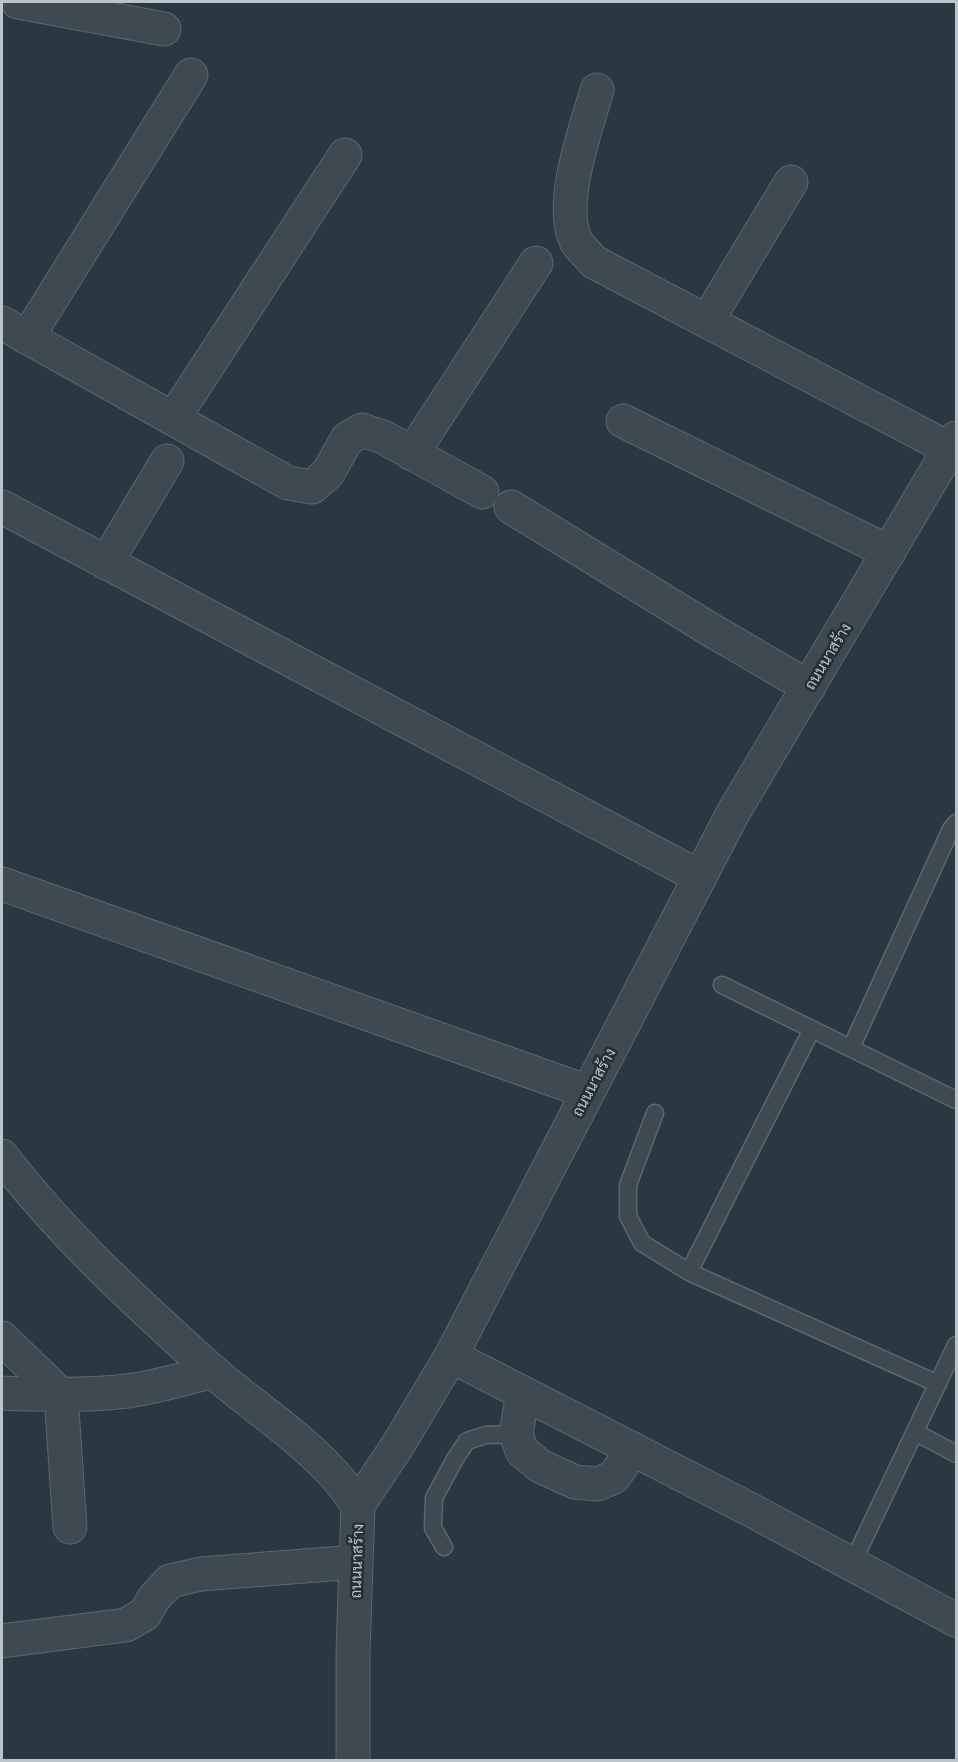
<svg xmlns="http://www.w3.org/2000/svg" width="958" height="1762" font-family="Barlow,Sarabun,sans-serif">
	<style>
		.lines { fill: none; stroke-linecap: round; stroke-linejoin: round }
		.lane-casing { stroke: #5c676e; stroke-width: 19 }
		.street-casing { stroke: #5c676e; stroke-width: 35 }
		.lane { stroke: #3e4951; stroke-width: 16 }
		.street { stroke: #3e4951; stroke-width: 33 }
		.labels { text-anchor: middle; dominant-baseline: central; stroke-width: 5; stroke-linejoin: round; paint-order: stroke }
		.street-label { font-size: 15px; fill: #bbc4cb; stroke: #232e37 }
	</style>
	<rect width="100%" height="100%" fill="#2a3841"/>
	<g class="lines">
		<defs>
			<path id="lane" d="M722 985 956 1100
				M851 1048 951 829 956 823
				M655 1113 628 1185V1216L642 1243 689 1272 938 1384
				M689 1272 812 1029
				M915 1432 956 1454
				M444 1547 433 1528 434 1498 455 1459 467 1441 486 1435 516 1434
				M852 1564 956 1345"/>
			<path id="street" d="M18 2 164 29
				M597 90C586 129 558 203 576 241 580 248 589 256 594 262L950 449
				M707 321 791 182
				M2 323 288 483 312 487 328 473 347 439 362 430 383 437 482 492
				M27 338 191 75
				M173 419 345 155
				M623 421 889 552
				M412 454 536 263
				M2 507 700 877
				M511 507 711 630 809 687
				M106 563 167 461
				M2 884 588 1092
				M2 1156C62 1235 138 1304 211 1370 250 1404 294 1432 330 1470 340 1480 349 1493 358 1505
				M2 1338 61 1395 70 1527
				M451 1356 753 1511 956 1620
				M2 1393C44 1395 85 1396 127 1391 156 1387 185 1379 213 1371
				M523 1393 516 1434 522 1451 540 1466 575 1482 598 1484 614 1477 633 1449
				M2 1641 126 1625 145 1614 154 1598 170 1581 201 1574 356 1562
				M353 1760V1653L358 1505 398 1445 451 1356 733 813 956 438"/>
		</defs>
		<use href="#lane" class="lane-casing"/>
		<use href="#street" class="street-casing"/>
		<use href="#lane" class="lane"/>
		<use href="#street" class="street"/>
	</g>
	<g class="labels">
		<g class="street-label">
			<text transform="translate(827 656) rotate(-59)">ถนนนาสร้าง</text>
			<text transform="translate(593 1082) rotate(-62)">ถนนนาสร้าง</text>
			<text transform="translate(356 1561) rotate(-88)">ถนนนาสร้าง</text>
		</g>
	</g>
	<rect width="958" height="1762" fill="none" stroke="#bbc4cb" stroke-width="6"/>
</svg>
